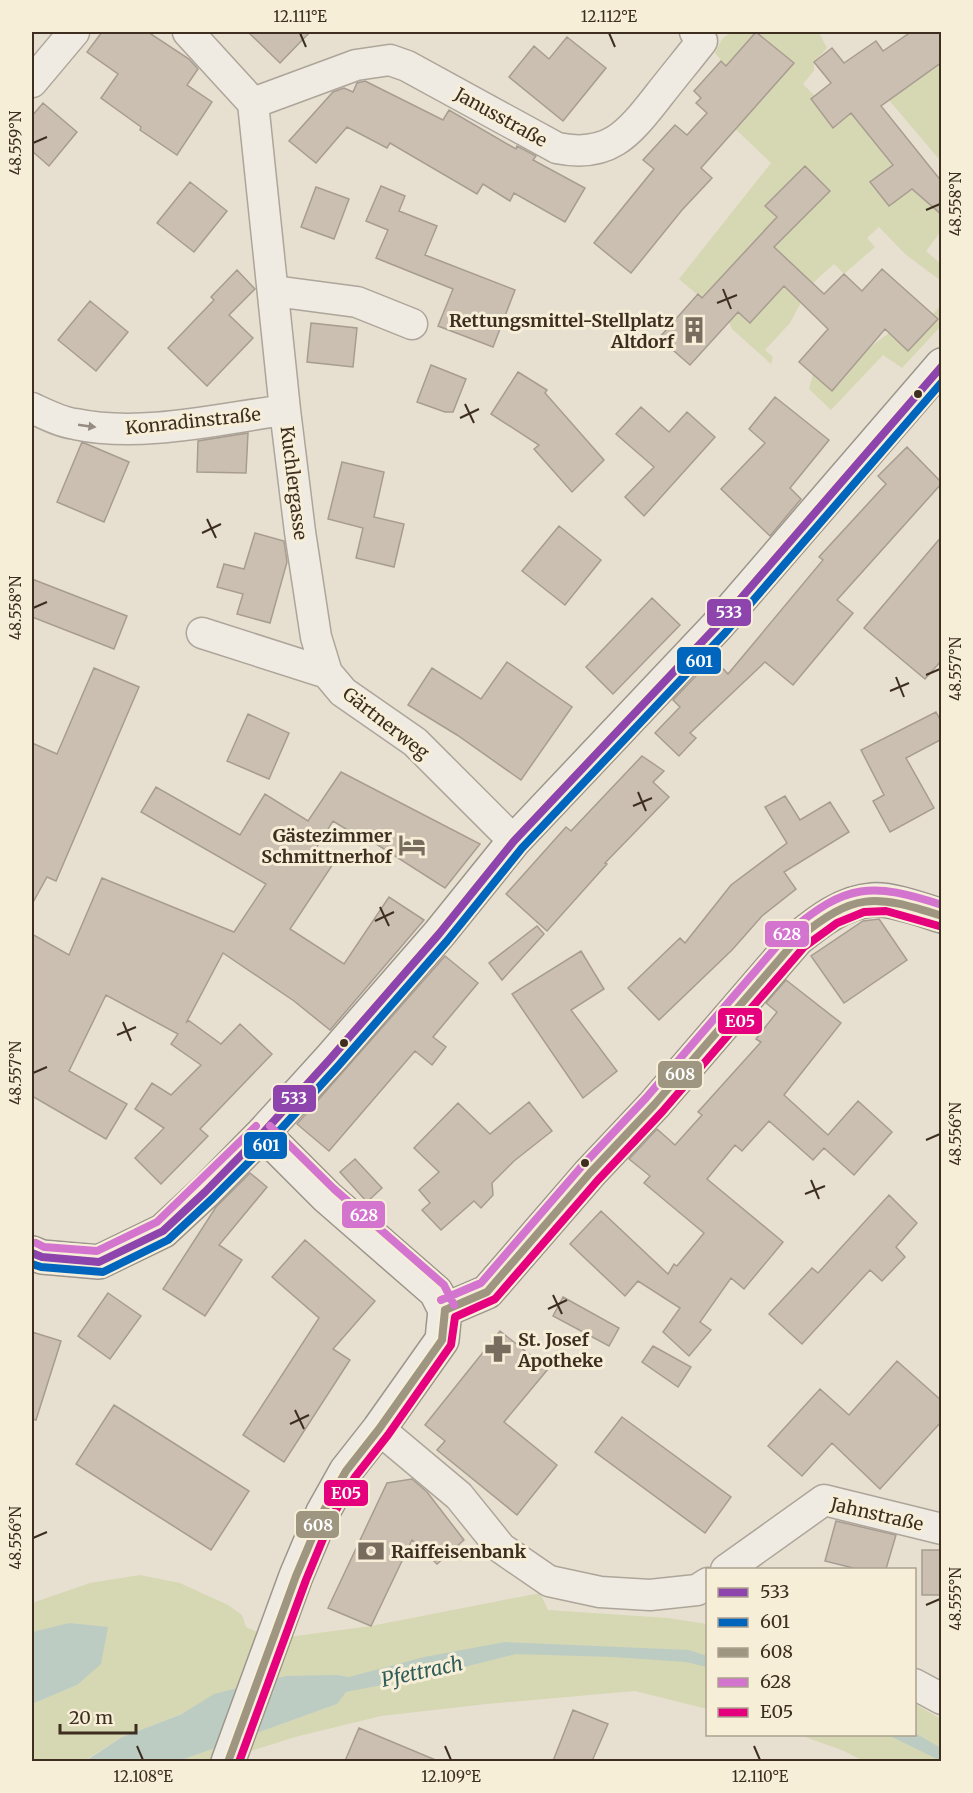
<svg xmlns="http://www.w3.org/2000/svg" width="973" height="1793" font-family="Merriweather,serif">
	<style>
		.green { fill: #d6d7b3 }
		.water { fill: #bcccc2 }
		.building { fill: #cbbfb2; stroke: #a89c90; stroke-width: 1.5 }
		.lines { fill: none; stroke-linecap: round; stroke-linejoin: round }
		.street-casing { stroke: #ada599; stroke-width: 33 }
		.secondary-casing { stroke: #9c958a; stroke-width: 36 }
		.street { stroke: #efebe3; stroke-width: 30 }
		.secondary { stroke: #efebe3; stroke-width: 33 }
		.bus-1-casing { stroke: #f7eed8; stroke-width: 12 }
		.bus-2-casing { stroke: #f7eed8; stroke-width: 12 }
		.bus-3-casing { stroke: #f7eed8; stroke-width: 12 }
		.bus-4-casing { stroke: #f7eed8; stroke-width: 12 }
		.bus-5-casing { stroke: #f7eed8; stroke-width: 12 }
		.bus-1 { stroke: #8e44ad; stroke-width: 8 }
		.bus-2 { stroke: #0065bd; stroke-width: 8 }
		.bus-3 { stroke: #9e9680; stroke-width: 8 }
		.bus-4 { stroke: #d375cf; stroke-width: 8 }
		.bus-5 { stroke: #e5007d; stroke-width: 8 }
		.oneway { fill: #968c82 }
		.ticks { fill: none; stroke: #3d2e20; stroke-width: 2 }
		.bus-dot { fill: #3d2e20; stroke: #f7eed8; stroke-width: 2 }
		.labels { text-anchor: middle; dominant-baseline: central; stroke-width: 6; stroke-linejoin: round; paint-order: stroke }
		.street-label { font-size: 18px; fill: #3d2e20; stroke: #f7eed8 }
		.poi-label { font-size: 18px; font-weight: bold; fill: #3d2e20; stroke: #f7eed8; text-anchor: end }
		.water-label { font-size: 20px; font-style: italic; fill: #2f5d5a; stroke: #f7eed8 }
		.line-badge { stroke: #f7eed8; stroke-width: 2 }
		.badge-label { font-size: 16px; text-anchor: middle; font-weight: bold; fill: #fff }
		.neatline { fill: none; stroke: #3d2e20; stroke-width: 2 }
		.ticks-label { font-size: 15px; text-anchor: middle; fill: #3d2e20 }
	</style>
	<rect width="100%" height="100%" fill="#e7e0d1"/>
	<path class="green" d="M731 32H756L726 66 715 53 722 39Z
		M758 32H823L820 35 827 48 814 62V71L803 84 815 96 811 99 833 127 851 113 892 164 896 162 870 182 889 206 912 189 941 215V231L926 251 941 264V281L905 254 879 227 867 238 875 247 844 274 834 264 814 282 813 288 806 293 790 323 765 350 773 357 771 364 732 329 729 322 679 279 771 163 726 120 794 63Z
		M881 53 907 88 941 62V160L938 158 867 74Z
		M941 305V326L902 368 883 355 831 410 809 389 813 374 833 390 869 348 889 333 909 350 937 319 933 314Z
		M140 1575 180 1583 228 1605 242 1615 246 1627 273 1639 371 1626 540 1593 548 1610 668 1618 707 1624V1709L635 1691 487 1704 381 1716 295 1737 219 1761H179L337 1704 349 1677 337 1675 184 1713 122 1737 84 1761H32V1704L77 1685 70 1623 32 1632V1603L90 1583Z
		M915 1704 941 1719V1761H863L844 1751 800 1735 914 1734Z"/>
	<path class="water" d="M69 1623 108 1627 101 1664 77 1685 32 1704V1632Z
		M505 1642 689 1650 707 1656V1667L686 1662 613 1657 516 1654 432 1675 346 1692 337 1704 179 1761 84 1762 122 1737 182 1714 214 1694 286 1676 337 1675 349 1677 424 1657Z
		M915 1733 941 1748V1761L888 1735Z"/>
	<path class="building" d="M102 32H148L189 59 198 69 187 85 212 102 177 155 140 130 141 127 101 98 118 74 87 52Z
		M248 32H310L280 63Z
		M756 32 794 63 701 168 712 178 682 210 631 273 594 243 654 169 643 160 675 125 687 135 707 113 696 103 701 98 694 91 721 61 726 66Z
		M911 32H942V62L881 106 942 182V215L912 189 889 206 870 182 893 165 851 113 833 128 811 99 831 83 814 62 832 48 844 63 876 41 883 51Z
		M567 37 606 68 563 121 509 77 534 46 549 59Z
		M365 81 443 120 449 110 516 149 517 146 536 156 533 160 585 188 565 222 514 193 510 201 483 184 477 194 390 143 387 148 347 127 316 163 289 141 333 92 344 88 353 92 357 83Z
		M43 103 77 132 49 166 32 151V116Z
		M805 166 830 191 774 247 824 294 844 274 862 291 882 269 938 319 908 351 885 329 832 391 799 362 828 329 784 286 750 323 738 312 690 365 659 338 698 294 702 298 777 217 765 206Z
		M190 182 227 211 194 252 157 223Z
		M381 186 405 196 399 211 437 226 425 255 515 290 493 347 438 326 453 289 376 258 388 230 366 221Z
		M316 187 349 199 334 239 301 227Z
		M237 270 255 289 229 315 253 338 207 386 168 348 214 300 211 297Z
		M90 301 128 332 96 371 58 340Z
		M311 323 357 328 353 367 307 362Z
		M431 365 466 379 453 412H445L417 402Z
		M518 372 547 390 545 393 604 460 572 492 534 449 539 445 491 414Z
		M775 397 829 440 790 488 801 499 770 536 721 489 765 443 749 429Z
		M641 407 669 432 687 412 715 437 644 516 625 497 654 467 616 434Z
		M248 433 246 473 197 472 198 441Z
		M82 442 129 462 104 522 57 502Z
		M907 447 942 483 837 600 853 613 793 685 765 662 690 733 696 738 679 756 655 733 680 707 673 700 713 658 728 674 823 560 819 557 886 484 878 476Z
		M342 462 384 472 374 517 404 524 394 567 356 558 363 528 328 519Z
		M559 526 601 560 565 605 522 571Z
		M255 533 284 541 287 562 270 623 237 614 243 594 217 587 224 564 244 569Z
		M942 536V660L925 679 864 628Z
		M32 579 127 616 114 649 32 617Z
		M652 598 680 625 613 694 586 667Z
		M507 662 572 707 521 780 457 735 408 705 432 668 481 699Z
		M94 668 139 687 56 881 47 877 32 904V743L57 754Z
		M936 712 942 723V739L906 758 934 808 890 832 873 801 884 795 861 750Z
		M248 714 289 733 269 779 227 761Z
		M642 756 664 771 653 782 669 797 605 863 607 864 547 931 506 894 566 827 571 831Z
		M341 772 480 844 445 888 356 831 354 834 333 821 316 848 335 861 290 929 344 964 389 897 424 920 330 1030 294 1001 223 953 186 1023 188 1020 221 1044 240 1024 272 1054 200 1129 208 1136 161 1184 135 1158 164 1128 135 1109 152 1083 171 1095 201 1065 171 1044 178 1034 106 995 69 1071 127 1104 106 1139 32 1096V934L69 955 102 878 234 932 266 884 141 812 156 787 240 835 265 794 308 821Z
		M785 796 800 820 830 802 849 832 784 872 796 889 762 916 732 950 659 1020 628 988 680 938 685 943 731 885 787 843 765 807Z
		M879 919 907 960 844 1003 811 956 863 921Z
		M537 926 544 934 502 980 489 963Z
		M581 951 604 989 571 1010 617 1071 583 1098 512 994Z
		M445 956 478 983 433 1037 446 1047 432 1065 415 1051 329 1151 297 1124Z
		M786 980 841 1023 784 1095 828 1135 858 1101 892 1132 854 1175 824 1148 813 1160 769 1121 742 1151 735 1145 707 1179 783 1242 744 1289 731 1278 700 1322 711 1330 689 1356 663 1332 680 1308 638 1281 625 1296 570 1244 601 1211 668 1274 674 1264 677 1266 704 1233 644 1183 650 1176 629 1159 657 1129 675 1145 702 1115 698 1112 761 1042 756 1039 777 1012 766 1003Z
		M529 1102 552 1131 514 1161 492 1183 493 1195 481 1208 474 1201 441 1230 422 1210 430 1203 419 1190 439 1172 414 1148 458 1103 490 1134Z
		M355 1159 382 1188 367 1202 340 1172Z
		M250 1173 267 1187 219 1245 242 1260 205 1316 163 1289 216 1207Z
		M889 1195 917 1223 896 1247 905 1257 882 1281 870 1270 802 1344 769 1314 812 1268 818 1273Z
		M305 1240 375 1301 333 1349 350 1360 284 1462 243 1435 319 1318 272 1277Z
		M108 1293 141 1316 110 1359 78 1336Z
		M563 1297 619 1328 609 1346 553 1316Z
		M500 1331 548 1369 504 1422 557 1465 517 1515 437 1450 445 1441 425 1425Z
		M32 1332 61 1341 36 1420 32 1419Z
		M653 1346 691 1367 678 1387 642 1362Z
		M897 1361 942 1401V1421L880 1489 832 1443 802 1476 768 1446 820 1389 849 1415Z
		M114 1405 249 1491 211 1550 76 1464Z
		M622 1417 731 1497 705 1533 595 1452Z
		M412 1479 427 1492 464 1540 437 1564 412 1540 371 1626 328 1608 387 1483Z
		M836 1521 896 1535 886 1569H857L825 1561Z
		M922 1550H942V1595H922Z
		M573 1710 608 1724 592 1761H553Z
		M359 1728 438 1761H345Z"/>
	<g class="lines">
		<defs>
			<path id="street" d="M188 32 253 103 285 410 300 532 316 637 327 673
				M32 82 74 32
				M253 103 356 65 390 60 407 66 557 148C610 159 629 133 659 95 673 77 688 59 702 41L695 32
				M274 291 357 302 412 324
				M32 408C45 414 60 422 75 424 141 438 218 419 285 410
				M202 633 327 673 343 692 415 742 514 841
				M379 1429 459 1496 501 1548 549 1581 600 1592 650 1595 697 1590 708 1583
				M726 1570 824 1500 942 1529
				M914 1684 942 1699"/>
			<path id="secondary" d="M32 1253 42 1257 99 1262 163 1231 205 1192 263 1133 331 1058 439 934 514 841 717 626 942 365
				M445 1310 487 1292 590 1173 654 1105 797 939C818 922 843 902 872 900 890 898 923 910 942 916
				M228 1762 296 1576 323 1512 346 1471 379 1429 442 1340 445 1310 436 1292 327 1197 263 1133"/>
		</defs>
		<use href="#street" class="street-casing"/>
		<use href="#secondary" class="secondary-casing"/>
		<use href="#street" class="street"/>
		<use href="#secondary" class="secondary"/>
		<defs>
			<path id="bus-1" d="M32 1253 42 1257 99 1262 163 1231 205 1192 263 1133 331 1058 439 934 514 841 717 626 942 366"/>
			<path id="bus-2" d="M32 1264 41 1267 103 1272 168 1240 212 1199 271 1140 339 1065 447 941 522 848 725 633 942 382"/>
			<path id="bus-3" d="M445 1310 487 1292 590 1173 654 1105 797 939C855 892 873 894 942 916
				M228 1762 296 1576 323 1512 346 1471 379 1429 442 1340 445 1310"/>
			<path id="bus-4" d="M270 1126 334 1189 444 1285 454 1305
				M36 1243 44 1247 97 1251 157 1222 256 1126
				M441 1300 481 1283 582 1166 646 1098 789 932C846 883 872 882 942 905"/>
			<path id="bus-5" d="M239 1762 306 1580 332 1517 355 1477 388 1435 451 1345 455 1317 495 1299 598 1180 662 1112 804 947 837 923 864 912 886 911 939 926"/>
		</defs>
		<use href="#bus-1" class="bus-1-casing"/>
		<use href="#bus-2" class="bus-2-casing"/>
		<use href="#bus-3" class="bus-3-casing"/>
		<use href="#bus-4" class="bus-4-casing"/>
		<use href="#bus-5" class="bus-5-casing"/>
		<use href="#bus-1" class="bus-1"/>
		<use href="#bus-2" class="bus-2"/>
		<use href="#bus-3" class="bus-3"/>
		<use href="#bus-4" class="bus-4"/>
		<use href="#bus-5" class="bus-5"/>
	</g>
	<defs><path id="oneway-solid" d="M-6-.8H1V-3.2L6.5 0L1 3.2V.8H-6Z" transform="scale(1.5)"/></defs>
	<use class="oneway" href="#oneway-solid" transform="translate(87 426) rotate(8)"/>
	<path class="ticks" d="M300 33 306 47M609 33 615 47M33 143 47 137M926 210 940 204M723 289 731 309M717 303 737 295M465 404 474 423M460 418 479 409M207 519 216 538M202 533 221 524M33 608 47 602M926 675 940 669M896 677 904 697M890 691 909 683M638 792 646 811M633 806 652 798M380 907 389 926M375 921 394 912M123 1022 131 1041M117 1035 136 1027M33 1073 47 1067M926 1140 940 1134M811 1180 819 1199M805 1194 825 1186M553 1295 562 1314M548 1309 567 1300M295 1410 304 1429M290 1424 309 1415M33 1538 47 1532M926 1605 940 1599M137 1746 143 1760M445 1746 451 1760M754 1746 760 1760"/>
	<defs>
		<symbol id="building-bare" viewBox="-9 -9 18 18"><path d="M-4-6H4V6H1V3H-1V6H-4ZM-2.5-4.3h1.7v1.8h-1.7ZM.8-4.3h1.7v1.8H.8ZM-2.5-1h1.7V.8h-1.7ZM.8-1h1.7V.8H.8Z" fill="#786c5e" stroke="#f7eed8" stroke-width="2.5" paint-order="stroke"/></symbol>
		<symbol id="hotel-bare" viewBox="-9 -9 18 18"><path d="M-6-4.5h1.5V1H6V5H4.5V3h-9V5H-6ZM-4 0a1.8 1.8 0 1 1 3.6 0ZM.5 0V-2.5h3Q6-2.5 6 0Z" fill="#786c5e" stroke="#f7eed8" stroke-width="2.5" paint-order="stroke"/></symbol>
		<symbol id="pharmacy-bare" viewBox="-9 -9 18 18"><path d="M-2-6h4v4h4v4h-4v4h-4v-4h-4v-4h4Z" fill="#786c5e" stroke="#f7eed8" stroke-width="2.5" paint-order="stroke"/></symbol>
		<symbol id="bank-bare" viewBox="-9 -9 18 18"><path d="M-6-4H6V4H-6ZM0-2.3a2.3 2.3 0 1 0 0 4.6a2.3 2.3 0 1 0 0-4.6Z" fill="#786c5e" stroke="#f7eed8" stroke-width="2.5" paint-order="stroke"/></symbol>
	</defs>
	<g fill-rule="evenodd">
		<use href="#building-bare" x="675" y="311" width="38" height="38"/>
		<use href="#hotel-bare" x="393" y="826" width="38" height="38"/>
		<use href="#pharmacy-bare" x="479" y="1330" width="38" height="38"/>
		<use href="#bank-bare" x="352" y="1532" width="38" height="38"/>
	</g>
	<g class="bus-dot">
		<circle cx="918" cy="394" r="5"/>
		<circle cx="344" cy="1043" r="5"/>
		<circle cx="585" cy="1163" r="5"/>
	</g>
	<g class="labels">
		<g class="street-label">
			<text transform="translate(501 117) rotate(29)">Janusstraße</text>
			<text transform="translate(193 421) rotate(-6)">Konradinstraße</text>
			<text transform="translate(294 483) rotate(83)">Kuchlergasse</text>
			<text transform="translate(386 723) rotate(38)">Gärtnerweg</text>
			<text transform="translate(877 1514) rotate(13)">Jahnstraße</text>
		</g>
		<g class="poi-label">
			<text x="674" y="320">Rettungsmittel-Stellplatz<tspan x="674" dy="21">Altdorf</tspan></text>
			<text x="392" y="835">Gästezimmer<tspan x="392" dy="21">Schmittnerhof</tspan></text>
			<text x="518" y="1339" text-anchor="start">St. Josef<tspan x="518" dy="21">Apotheke</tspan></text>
			<text x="391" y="1551" text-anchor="start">Raiffeisenbank</text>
		</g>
		<g class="water-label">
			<text transform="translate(422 1671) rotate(-12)">Pfettrach</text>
		</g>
	</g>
	<g class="line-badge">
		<rect x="706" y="598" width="46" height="29" rx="6" fill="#8e44ad"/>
		<rect x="676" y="646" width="46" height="29" rx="6" fill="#0065bd"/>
		<rect x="764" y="920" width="46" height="28" rx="6" fill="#d375cf"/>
		<rect x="717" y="1007" width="46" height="28" rx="6" fill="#e5007d"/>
		<rect x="657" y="1060" width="46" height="29" rx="6" fill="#9e9680"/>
		<rect x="272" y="1084" width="45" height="29" rx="6" fill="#8e44ad"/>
		<rect x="243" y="1131" width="45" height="29" rx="6" fill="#0065bd"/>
		<rect x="341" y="1200" width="45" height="29" rx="6" fill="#d375cf"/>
		<rect x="323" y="1479" width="46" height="28" rx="6" fill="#e5007d"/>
		<rect x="295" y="1510" width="45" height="29" rx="6" fill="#9e9680"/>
	</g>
	<g class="badge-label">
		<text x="729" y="618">533</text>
		<text x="699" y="667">601</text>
		<text x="787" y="940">628</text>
		<text x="740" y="1027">E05</text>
		<text x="680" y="1080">608</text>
		<text x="294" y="1104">533</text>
		<text x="266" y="1151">601</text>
		<text x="364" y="1221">628</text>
		<text x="346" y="1499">E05</text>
		<text x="318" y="1531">608</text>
	</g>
	<rect width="973" height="1793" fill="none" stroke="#f7eed8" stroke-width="66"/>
	<rect x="706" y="1568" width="210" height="168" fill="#f7eed8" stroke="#ada18e" stroke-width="1.5"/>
	<rect x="718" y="1588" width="30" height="9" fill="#8e44ad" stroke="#ada18e" stroke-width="1.5"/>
	<text x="760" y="1598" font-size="18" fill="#3d2e20">533</text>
	<rect x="718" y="1618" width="30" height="9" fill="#0065bd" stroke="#ada18e" stroke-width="1.5"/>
	<text x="760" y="1628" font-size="18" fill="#3d2e20">601</text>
	<rect x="718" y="1648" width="30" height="9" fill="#9e9680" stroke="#ada18e" stroke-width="1.5"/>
	<text x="760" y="1658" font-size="18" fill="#3d2e20">608</text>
	<rect x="718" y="1678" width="30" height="9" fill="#d375cf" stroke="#ada18e" stroke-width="1.5"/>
	<text x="760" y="1688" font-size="18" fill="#3d2e20">628</text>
	<rect x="718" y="1708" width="30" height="9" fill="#e5007d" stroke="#ada18e" stroke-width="1.5"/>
	<text x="760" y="1718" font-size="18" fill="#3d2e20">E05</text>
	<path d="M60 1724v9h76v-9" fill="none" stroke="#3d2e20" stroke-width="3"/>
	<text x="69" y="1724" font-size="18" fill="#3d2e20" stroke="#f7eed8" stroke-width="4.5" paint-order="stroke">20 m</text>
	<rect x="33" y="33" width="907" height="1727" class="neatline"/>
	<g class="ticks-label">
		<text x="300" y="22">12.111°E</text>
		<text x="609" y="22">12.112°E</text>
		<text transform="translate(16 143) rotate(-90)" y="5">48.559°N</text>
		<text transform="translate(956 204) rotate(-90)" y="5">48.558°N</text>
		<text transform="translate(16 608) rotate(-90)" y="5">48.558°N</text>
		<text transform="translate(956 669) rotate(-90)" y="5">48.557°N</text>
		<text transform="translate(16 1073) rotate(-90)" y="5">48.557°N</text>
		<text transform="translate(956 1134) rotate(-90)" y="5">48.556°N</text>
		<text transform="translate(16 1538) rotate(-90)" y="5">48.556°N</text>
		<text transform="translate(956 1599) rotate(-90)" y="5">48.555°N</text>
		<text x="143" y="1782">12.108°E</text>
		<text x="451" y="1782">12.109°E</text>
		<text x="760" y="1782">12.110°E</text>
	</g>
</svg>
